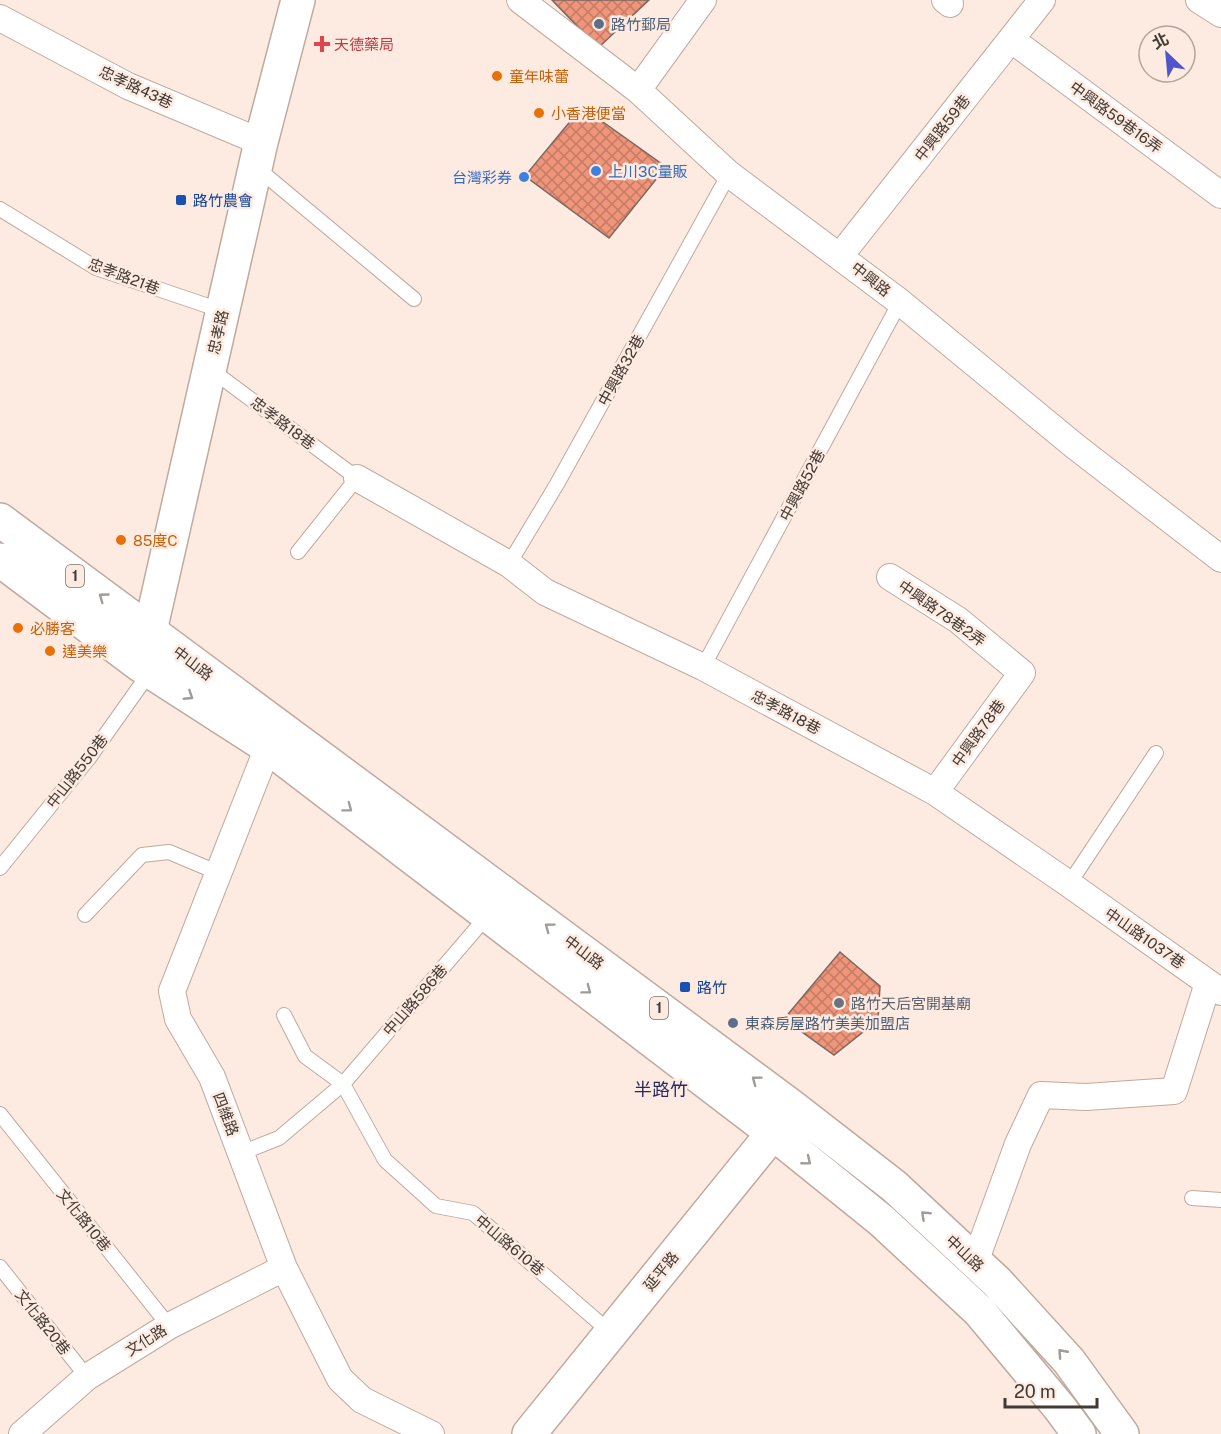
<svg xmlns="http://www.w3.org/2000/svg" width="1221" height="1434" font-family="'Public Sans','Noto Sans TC',sans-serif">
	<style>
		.building { fill: url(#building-cross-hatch); stroke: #7c6760; stroke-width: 1.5 }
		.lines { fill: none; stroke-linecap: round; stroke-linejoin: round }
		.lane-casing { stroke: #beaa9e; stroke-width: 16 }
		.street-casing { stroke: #beaa9e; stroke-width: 28 }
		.secondary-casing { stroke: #beaa9e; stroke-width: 36 }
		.primary-casing { stroke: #beaa9e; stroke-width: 36 }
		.lane { stroke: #fff; stroke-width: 14 }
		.street { stroke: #fff; stroke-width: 26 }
		.secondary { stroke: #fff; stroke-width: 33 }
		.primary { stroke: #fff; stroke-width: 33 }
		.oneway { stroke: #a09c9a }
		.service-dot { fill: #5c6f8a; stroke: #fdebe1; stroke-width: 2 }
		.health-dot { fill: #e0444e; stroke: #fdebe1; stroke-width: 2 }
		.food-dot { fill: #e8710a; stroke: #fdebe1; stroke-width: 2 }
		.shop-dot { fill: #3f7fe0; stroke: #fdebe1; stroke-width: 2 }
		.transit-dot { fill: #1a4fb4; stroke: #fdebe1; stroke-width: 2 }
		.worship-dot { fill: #6b7280; stroke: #fdebe1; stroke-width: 2 }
		.labels { text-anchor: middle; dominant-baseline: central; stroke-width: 5; stroke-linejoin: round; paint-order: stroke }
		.shield { fill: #fdebe1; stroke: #796e68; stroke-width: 1.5 }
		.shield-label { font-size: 14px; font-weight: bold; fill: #413934 }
		.service-label { font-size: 15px; fill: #4e5e75; stroke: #fdebe1; text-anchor: start }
		.health-label { font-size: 15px; fill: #be3a42; stroke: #fdebe1; text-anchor: start }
		.food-label { font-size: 15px; fill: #c56008; stroke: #fdebe1; text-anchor: start }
		.street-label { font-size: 15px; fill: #413934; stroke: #fdebe1 }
		.shop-label { font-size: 15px; fill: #366cbe; stroke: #fdebe1; text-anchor: start }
		.transit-label { font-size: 15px; fill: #164399; stroke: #fdebe1; text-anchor: start }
		.worship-label { font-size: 15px; fill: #5b616d; stroke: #fdebe1; text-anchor: start }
		.quarter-label { font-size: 18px; fill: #252a63; stroke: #fdebe1 }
	</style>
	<defs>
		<pattern id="building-cross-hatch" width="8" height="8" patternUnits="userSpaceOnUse" patternTransform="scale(1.5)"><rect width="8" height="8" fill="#ef957a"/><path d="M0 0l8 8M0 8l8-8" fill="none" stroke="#c37b65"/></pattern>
	</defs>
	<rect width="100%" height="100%" fill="#fdebe1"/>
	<path class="building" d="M552 0H649L598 48Z
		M582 107 666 167 609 238 525 176Z
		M840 952 880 986 878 1020 834 1055 784 1019Z"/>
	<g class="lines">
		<defs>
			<path id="lane" d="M257 168 414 299
				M0 209 96 268 223 311
				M210 369 357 478 298 552
				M509 564 557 484 729 174
				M703 667 900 302
				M0 868 89 758 150 672
				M1069 884 1156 753
				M85 915 142 855 169 852 219 873
				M284 1015 305 1056 343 1084 385 1160 436 1206 473 1213 611 1333
				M0 1114 169 1326
				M241 1153 279 1138 343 1084 488 915
				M1192 1198 1221 1200
				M0 1267 87 1377"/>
			<path id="street" d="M520 0 638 90 729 174 900 302 1076 447 1221 559
				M945 0 950 4
				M1199 0 1221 14
				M0 18 128 86 261 142
				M1012 40 1221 195
				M638 90 703 0
				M840 256 1042 0
				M357 478 509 564 545 592 703 667 935 792 1069 884 1221 992
				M890 577 958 620 1022 673 935 792
				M268 747 172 991 178 1019 212 1077 284 1268 340 1379 362 1400 431 1434
				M975 1262 1018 1144 1041 1095 1086 1097 1174 1091 1208 983
				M22 1434 87 1377 169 1326 284 1268"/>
			<path id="secondary" d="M142 657 150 631 261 142 298 0
				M529 1434 773 1133 789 1110"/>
			<path id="primary" d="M0 520 791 1106 894 1186 997 1282 1069 1361 1122 1434
				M0 560 139 664 268 747 773 1133 882 1221 979 1311 1059 1407 1079 1434"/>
		</defs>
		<use href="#lane" class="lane-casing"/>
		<use href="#street" class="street-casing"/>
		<use href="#secondary" class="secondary-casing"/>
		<use href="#primary" class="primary-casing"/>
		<use href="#lane" class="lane"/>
		<use href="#street" class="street"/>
		<use href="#secondary" class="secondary"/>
		<use href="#primary" class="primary"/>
	</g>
	<defs><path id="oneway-chevron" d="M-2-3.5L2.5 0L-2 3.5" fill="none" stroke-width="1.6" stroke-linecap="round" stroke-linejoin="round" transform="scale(1.5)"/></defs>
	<g class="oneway">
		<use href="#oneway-chevron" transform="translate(103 597) rotate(-144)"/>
		<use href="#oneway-chevron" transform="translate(189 696) rotate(33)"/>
		<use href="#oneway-chevron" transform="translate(348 808) rotate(37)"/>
		<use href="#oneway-chevron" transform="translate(549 927) rotate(-143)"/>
		<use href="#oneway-chevron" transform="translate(587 990) rotate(37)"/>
		<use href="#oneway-chevron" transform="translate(756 1080) rotate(-143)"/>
		<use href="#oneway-chevron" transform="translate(807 1161) rotate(39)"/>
		<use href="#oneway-chevron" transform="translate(925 1215) rotate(-137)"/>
		<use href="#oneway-chevron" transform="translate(1062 1353) rotate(-132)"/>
	</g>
	<g class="service-dot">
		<circle cx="599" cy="24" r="6"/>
		<circle cx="733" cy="1023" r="6"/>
	</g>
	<path class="health-dot" d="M319 35h6v6h6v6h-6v6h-6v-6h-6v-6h6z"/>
	<g class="food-dot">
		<circle cx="497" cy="76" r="6"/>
		<circle cx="539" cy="113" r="6"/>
		<circle cx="121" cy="540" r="6"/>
		<circle cx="18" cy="628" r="6"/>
		<circle cx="50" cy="651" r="6"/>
	</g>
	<g class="shop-dot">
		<circle cx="596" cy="171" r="6"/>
		<circle cx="524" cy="177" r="6"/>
	</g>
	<g class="transit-dot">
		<rect x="175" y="194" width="12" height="12" rx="3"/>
		<rect x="679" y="981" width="12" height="12" rx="3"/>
	</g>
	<circle class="worship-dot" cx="839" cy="1003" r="6"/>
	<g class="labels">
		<g class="shield">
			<rect x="66" y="565" width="18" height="22" rx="4.5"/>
			<rect x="650" y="997" width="18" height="22" rx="4.5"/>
		</g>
		<g class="shield-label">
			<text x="75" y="576">1</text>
			<text x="659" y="1008">1</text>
		</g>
		<g class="service-label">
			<text x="611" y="24">路竹郵局</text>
			<text x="745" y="1023">東森房屋路竹美美加盟店</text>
		</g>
		<g class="health-label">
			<text x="334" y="44">天德藥局</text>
		</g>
		<g class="food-label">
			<text x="509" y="76">童年味蕾</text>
			<text x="551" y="113">小香港便當</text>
			<text x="133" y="540">85度C</text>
			<text x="30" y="628">必勝客</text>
			<text x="62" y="651">達美樂</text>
		</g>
		<g class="street-label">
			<text transform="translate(136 87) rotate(25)">忠孝路43巷</text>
			<text transform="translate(1116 117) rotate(36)">中興路59巷16弄</text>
			<text transform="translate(942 128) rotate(-52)">中興路59巷</text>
			<text transform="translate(124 276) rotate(21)">忠孝路21巷</text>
			<text transform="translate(871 279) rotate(38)">中興路</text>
			<text transform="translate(218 332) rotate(-77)">忠孝路</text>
			<text transform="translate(621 370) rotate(-61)">中興路32巷</text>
			<text transform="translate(283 423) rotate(37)">忠孝路18巷</text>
			<text transform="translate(802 485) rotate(-62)">中興路52巷</text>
			<text transform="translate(942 613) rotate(35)">中興路78巷2弄</text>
			<text transform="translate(193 663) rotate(37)">中山路</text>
			<text transform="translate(786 712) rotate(28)">忠孝路18巷</text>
			<text transform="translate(978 733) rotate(-54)">中興路78巷</text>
			<text transform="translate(77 771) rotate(-52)">中山路550巷</text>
			<text transform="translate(1145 938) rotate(35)">中山路1037巷</text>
			<text transform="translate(584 952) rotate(37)">中山路</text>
			<text transform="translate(415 1000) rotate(-49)">中山路586巷</text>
			<text transform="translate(226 1114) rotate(69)">四維路</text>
			<text transform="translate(84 1220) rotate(51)">文化路10巷</text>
			<text transform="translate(510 1245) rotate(40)">中山路610巷</text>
			<text transform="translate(965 1253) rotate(43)">中山路</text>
			<text transform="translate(661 1271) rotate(-51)">延平路</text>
			<text transform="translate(43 1322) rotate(52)">文化路20巷</text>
			<text transform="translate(146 1340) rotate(-32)">文化路</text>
		</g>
		<g class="shop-label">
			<text x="608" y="171">上川3C量販</text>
			<text x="512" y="177" text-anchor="end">台灣彩券</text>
		</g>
		<g class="transit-label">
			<text x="193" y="200">路竹農會</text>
			<text x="697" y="987">路竹</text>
		</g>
		<g class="worship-label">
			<text x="851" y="1003">路竹天后宮開基廟</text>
		</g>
		<g class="quarter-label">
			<text x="661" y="1089">半路竹</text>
		</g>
	</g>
	<g transform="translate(1167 54) rotate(334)"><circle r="28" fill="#fdebe1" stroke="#b2a49c" stroke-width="1.5"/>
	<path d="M0-4.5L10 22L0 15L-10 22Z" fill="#4f56cc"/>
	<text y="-9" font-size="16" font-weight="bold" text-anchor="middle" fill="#413934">北</text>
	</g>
	<path d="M1005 1398v9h92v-9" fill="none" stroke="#413934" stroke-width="3"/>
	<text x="1014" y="1398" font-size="18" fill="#413934" stroke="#fdebe1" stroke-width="4.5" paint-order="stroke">20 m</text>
</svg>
